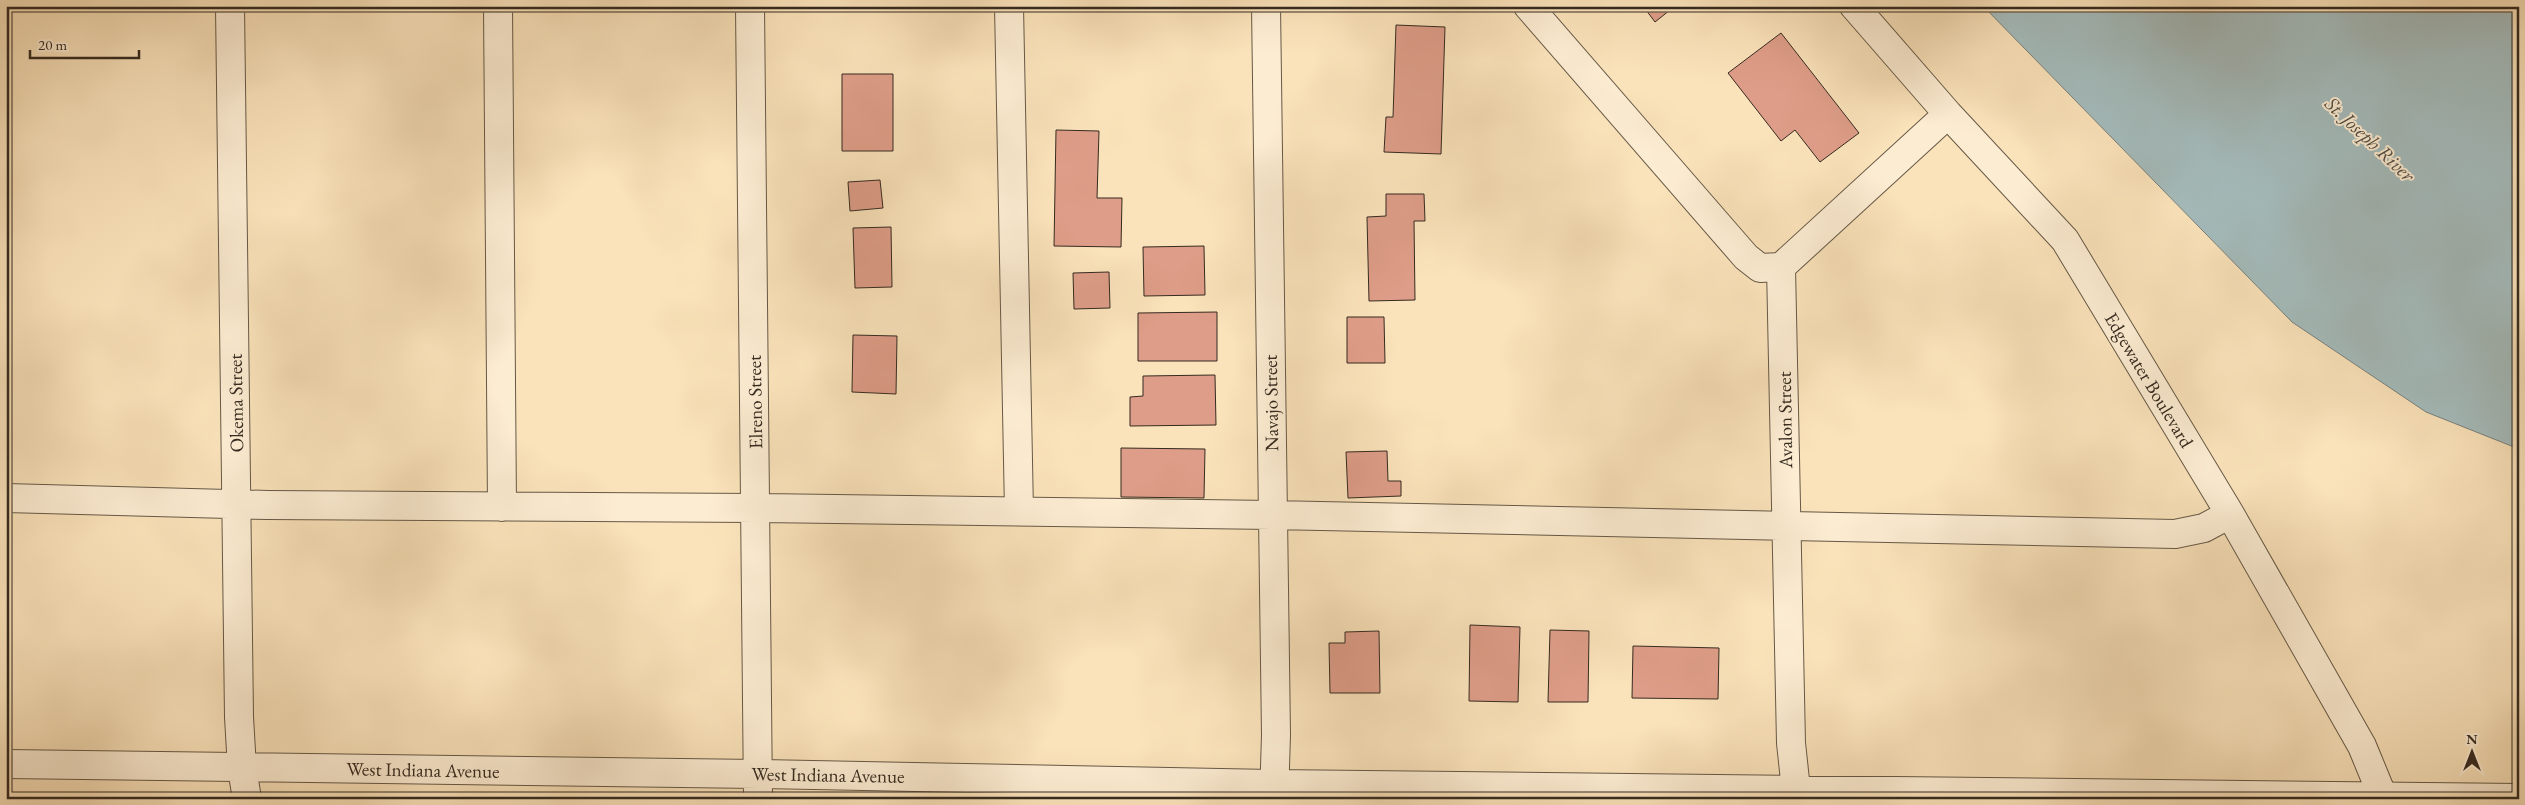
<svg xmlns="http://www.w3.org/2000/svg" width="2525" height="805" font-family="'EB Garamond',serif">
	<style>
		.water { fill: #a4bbbb; stroke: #78817d }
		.building { fill: #de9d88; stroke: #352b20 }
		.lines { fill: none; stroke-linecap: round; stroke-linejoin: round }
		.minor-casing { stroke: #665946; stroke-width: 30 }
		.minor { stroke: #fcecd2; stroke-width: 28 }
		.labels { text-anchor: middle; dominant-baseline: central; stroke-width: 4; stroke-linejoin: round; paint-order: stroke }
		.street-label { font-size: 19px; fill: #352b20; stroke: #fcecd2 }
		.water-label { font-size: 20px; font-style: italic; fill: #514f47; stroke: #fcecd2 }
	</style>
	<rect width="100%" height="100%" fill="#fae2ba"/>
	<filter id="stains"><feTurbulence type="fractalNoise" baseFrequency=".004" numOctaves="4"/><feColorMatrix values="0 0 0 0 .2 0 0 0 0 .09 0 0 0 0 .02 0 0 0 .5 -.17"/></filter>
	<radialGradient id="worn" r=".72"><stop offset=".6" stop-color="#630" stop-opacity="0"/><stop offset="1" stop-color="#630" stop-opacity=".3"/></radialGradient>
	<path class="water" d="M1983 6H2519V449L2426 412 2292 322Z"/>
	<path class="building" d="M1643 6H1675L1655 22Z
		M1396 25 1445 27 1441 154 1384 152 1386 117H1393Z
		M1781 33 1859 133 1820 162 1795 130 1781 141 1728 73Z
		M842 74H893V151H842Z
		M1056 130 1099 131 1097 198H1122L1121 247 1054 246Z
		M880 180 883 208 850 211 848 182Z
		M1386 194H1424L1425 221H1414L1415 300 1369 301 1367 217 1386 216Z
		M891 227 892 287 855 288 853 228Z
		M1204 246 1205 295 1144 296 1143 247Z
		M1109 272 1110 308 1074 309 1073 273Z
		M1217 312V361H1138V313Z
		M1347 317H1384L1385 363H1347Z
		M853 335 897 336 896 394 852 392Z
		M1215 375 1216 425 1130 426V397L1143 396V376Z
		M1121 448 1205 449 1204 498 1121 497Z
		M1387 451 1388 481H1401V496L1348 498 1346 452Z
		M1470 625 1520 627 1518 702 1469 701Z
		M1550 630 1589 631 1588 702H1548Z
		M1379 631 1380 693H1330L1329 643H1345V632Z
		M1633 646 1719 648 1718 699 1632 698Z"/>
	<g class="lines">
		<defs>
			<path id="minor" d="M230 6 239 717 242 768 247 799
				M498 6 502 507
				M750 6 758 799
				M1009 6 1019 511
				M1266 6 1276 735 1274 799
				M1528 6 1746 257 1760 268 1781 267
				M1854 6 1948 114 2065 240 2230 514 2362 746 2383 797
				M6 498 268 505 756 508 1272 515 2175 534 2204 528 2230 514
				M6 764 757 774 1274 784 2519 798
				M1797 799 1791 743 1781 267 1948 114"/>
		</defs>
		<use href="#minor" class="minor-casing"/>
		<use href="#minor" class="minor"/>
	</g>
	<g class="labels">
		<g class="street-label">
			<text transform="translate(2149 380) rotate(59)">Edgewater Boulevard</text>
			<text transform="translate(755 402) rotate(-91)">Elreno Street</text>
			<text transform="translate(236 403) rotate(-91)">Okema Street</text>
			<text transform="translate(1271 403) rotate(-91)">Navajo Street</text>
			<text transform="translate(1785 420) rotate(-91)">Avalon Street</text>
			<text transform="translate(423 770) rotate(1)">West Indiana Avenue</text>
			<text transform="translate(828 775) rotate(1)">West Indiana Avenue</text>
		</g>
		<g class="water-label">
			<text transform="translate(2370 139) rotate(43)">St. Joseph River</text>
		</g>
	</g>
	<rect width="2525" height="805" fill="none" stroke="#fae2ba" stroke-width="25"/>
	<rect x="8" y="8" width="2510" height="790" fill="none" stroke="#352b20" stroke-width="2.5"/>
	<rect x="12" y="12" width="2500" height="780" fill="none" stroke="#352b20"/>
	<g transform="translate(2472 752)" stroke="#fcecd2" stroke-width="4" paint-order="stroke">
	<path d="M0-4L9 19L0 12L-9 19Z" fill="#352b20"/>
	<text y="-8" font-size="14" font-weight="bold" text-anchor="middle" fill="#352b20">N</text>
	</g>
	<path d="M30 50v8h109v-8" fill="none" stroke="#352b20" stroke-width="2.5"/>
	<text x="38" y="50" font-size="15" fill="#352b20" stroke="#fcecd2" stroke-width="4" paint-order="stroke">20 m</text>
	<rect width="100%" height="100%" filter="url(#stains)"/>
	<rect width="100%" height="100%" fill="url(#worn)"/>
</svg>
